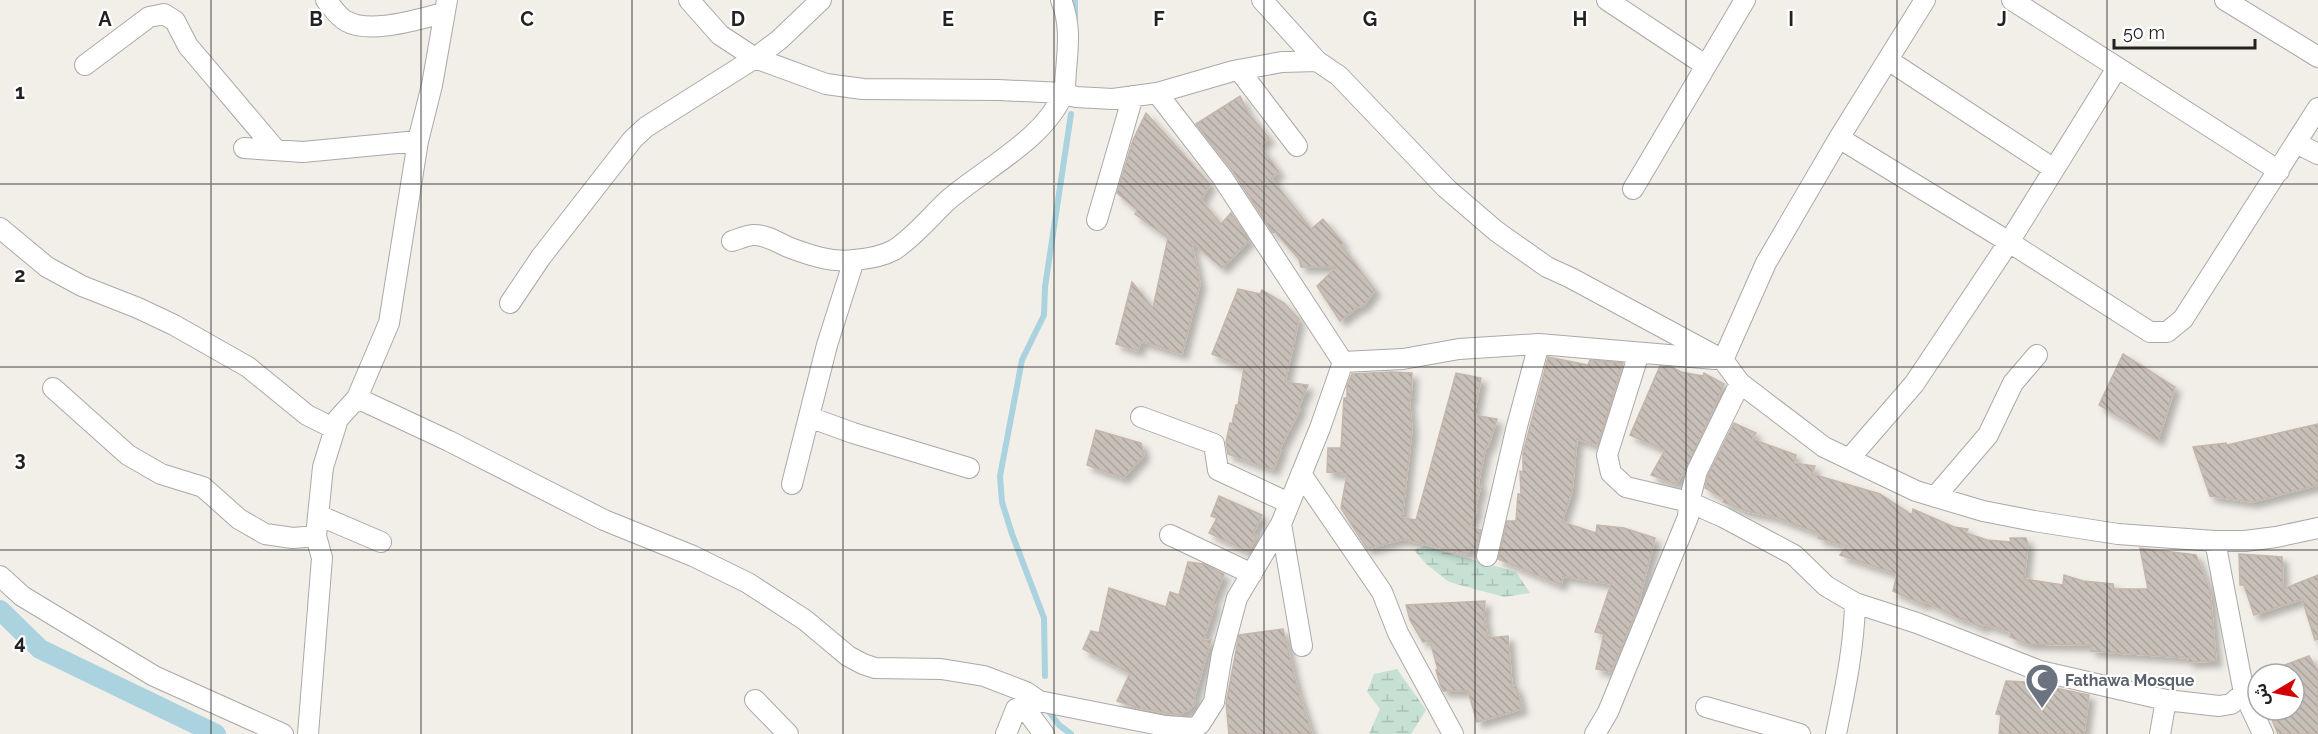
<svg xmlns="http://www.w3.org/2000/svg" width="2318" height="734" font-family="Raleway,'Noto Sans Arabic',sans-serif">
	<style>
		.wetland { fill: url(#wetland-marsh) }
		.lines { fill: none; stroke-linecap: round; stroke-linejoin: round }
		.stream { stroke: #aad3df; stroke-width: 6 }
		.canal { stroke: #aad3df; stroke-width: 20 }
		.building { fill: url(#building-back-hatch); stroke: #c4b6ab; stroke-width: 1.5; filter: url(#shadow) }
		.minor-casing { stroke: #a9a9a9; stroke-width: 22 }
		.minor { stroke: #fff; stroke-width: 20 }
		.grid { fill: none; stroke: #222; stroke-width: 1.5; stroke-opacity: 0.55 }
		.labels { text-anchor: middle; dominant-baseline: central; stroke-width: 4.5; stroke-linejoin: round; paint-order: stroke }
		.worship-label { font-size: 16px; font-weight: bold; fill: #5b616d; stroke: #fff; text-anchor: start }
		.grid-label { font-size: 20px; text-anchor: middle; font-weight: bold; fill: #222; stroke: #fff; stroke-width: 4.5; stroke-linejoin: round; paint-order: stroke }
	</style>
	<defs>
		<pattern id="wetland-marsh" width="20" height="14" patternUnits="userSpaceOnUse" patternTransform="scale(1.5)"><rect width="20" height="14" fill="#c6e0d4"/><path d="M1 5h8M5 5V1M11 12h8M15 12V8" fill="none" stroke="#aac0b6"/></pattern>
		<pattern id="building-back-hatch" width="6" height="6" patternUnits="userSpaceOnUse" patternTransform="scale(1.5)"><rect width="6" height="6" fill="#c7bfb8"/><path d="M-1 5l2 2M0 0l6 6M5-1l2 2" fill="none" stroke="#aba49e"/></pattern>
		<filter id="shadow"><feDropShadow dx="5.5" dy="5.5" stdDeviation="3" flood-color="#0004"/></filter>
	</defs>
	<rect width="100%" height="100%" fill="#f2efe9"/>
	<path class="wetland" d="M1425 546 1516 572 1530 593 1504 597 1449 582 1426 564 1414 550Z
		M1397 669 1426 710 1411 734H1369L1380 709 1367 692 1374 674Z"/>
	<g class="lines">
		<path class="stream" d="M1075 19V0
			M1045 676 1044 618 1012 534 1002 502 1000 476 1022 360 1044 315 1045 287 1071 114
			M1050 713 1059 725 1071 734"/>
		<path class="canal" d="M0 610 40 649 216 734"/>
	</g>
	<path class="building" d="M1240 96 1249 114 1269 138 1260 146 1279 172 1271 178 1311 229 1323 219 1343 243 1341 245 1375 290 1363 306 1358 307 1340 321 1317 286 1336 267H1301L1299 259 1275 232 1273 233 1232 170 1196 124Z
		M1146 113 1210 184 1201 200 1221 224 1231 213 1249 240 1222 268 1191 241 1200 284 1182 354 1141 341 1138 351 1116 344 1132 282 1153 308 1168 238 1135 214 1137 210 1117 193 1133 140Z
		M1238 289 1260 294 1262 290 1284 303 1299 319 1285 382 1308 385 1298 408 1300 409 1279 450H1281L1273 470 1228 454 1226 442 1230 423 1232 424 1236 405H1238L1244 367 1212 354Z
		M2123 354 2175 387 2158 440 2099 405Z
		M1548 357 1588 365 1590 360 1623 363 1598 445 1577 439 1572 491 1562 522 1596 533 1597 525 1624 528 1655 538 1636 612 1611 672 1596 669 1604 634 1595 632 1611 584 1563 576 1561 585 1498 559 1507 521H1516L1518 494H1521L1520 471 1523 472V453Z
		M1660 366 1672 367 1681 372 1703 376 1704 373 1724 384 1684 475 1682 474 1676 484 1651 475 1665 450 1630 435Z
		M1392 372 1412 373 1411 398H1409L1412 430 1402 518 1416 520 1456 373 1481 378 1474 415 1497 419 1488 447 1486 446 1478 484 1481 485 1475 509H1477L1470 527 1481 530 1476 549 1470 547 1468 554 1403 539 1367 549 1341 508 1347 474 1327 472 1328 448H1341L1344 398H1347V386L1352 374Z
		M1734 423 1756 433 1752 439 1796 455 1794 463 1815 466 1812 474 1880 494 1912 515 1913 509 1954 527 1968 529 1966 533 1987 540 2011 542 2010 538H2026L2028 544 2024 579 2063 585 2064 575 2083 581 2113 584 2114 589H2148L2140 548 2196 555 2210 591 2216 661 2188 662 2189 658 2091 651V645L2028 644 2010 637 2011 632 1983 624 1982 628 1962 618V620L1925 601 1924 605 1893 591 1897 574 1840 555 1846 546 1818 538 1820 534 1775 517 1746 511 1723 502 1724 499 1705 488 1708 475Z
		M2318 424V485L2252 502 2210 496 2193 447 2226 443 2227 445Z
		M1096 430 1141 443 1144 455 1123 478 1087 465Z
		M1219 496 1262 515 1253 534 1257 536 1248 552 1209 533 1217 518 1211 516Z
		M2239 554 2282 557 2283 589 2318 575V639L2315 640 2302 599 2254 615 2244 585H2240Z
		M1188 562 1204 564 1224 574 1212 604 1215 605 1203 641 1211 640 1194 698 1195 703 1190 709 1179 715 1138 708 1117 701 1130 673 1083 649 1091 631 1099 633 1109 588 1166 607 1170 592 1179 595Z
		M1485 601 1484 616 1488 638 1508 636 1512 687 1516 686 1522 709 1477 722 1468 691H1443L1440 684 1436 670H1438L1430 641 1423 642 1410 620 1406 605Z
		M1283 629 1297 688 1312 734H1229L1226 703 1239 635Z
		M2309 656 2318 671V734H2278L2268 710H2294V674H2266V672Z
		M2006 681 2027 682 2089 695 2084 734H1999L2001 715 1996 714Z"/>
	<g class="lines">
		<defs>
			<path id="minor" d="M326 0C332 7 338 17 346 21 370 35 418 19 444 13
				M689 0 720 35 755 58 826 84 863 89 998 90 1064 93 1076 97 1113 99 1157 93 1233 71 1282 62 1317 61 1339 76 1446 188 1496 231 1547 267 1571 278 1723 360 1740 383 1824 447 1916 491 1983 511 2034 521 2118 534 2215 541H2245L2276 537 2318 528
				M1262 0 1317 61
				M1607 0 1705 65
				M2012 0 2279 171
				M2225 0 2318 57
				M1888 60 2054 169
				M85 65 149 17 164 14 175 21 188 46 276 150
				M1239 70 1297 146
				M1157 93 1222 177 1343 362
				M1839 138 2009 242 2150 332H2167L2183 319 2318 108
				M2296 143 2318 154
				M244 148 303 152 418 141
				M1633 189 1745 0
				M1097 220 1133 96
				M0 228 47 267 82 286 138 308 174 325 248 367 307 415 335 429
				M732 241C739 239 747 235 754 235 767 235 777 242 788 247 809 255 832 263 854 260 866 259 883 256 894 250 914 237 929 218 947 201 982 170 1045 139 1063 94 1066 88 1065 78 1066 71 1068 47 1071 24 1061 0
				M510 303 541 257 633 139 646 127 755 58 779 40 821 0
				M1723 360 1766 263 1839 138 1925 0
				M1740 383 1697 471 1689 502 1723 517 1794 555 1826 586 1855 603 1917 623 2040 671 2166 700 2219 706 2231 704 2244 693
				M53 388 128 455 161 474 203 487 239 519 265 534 293 538 316 536
				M357 398 449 441 604 520 693 556 748 583 805 620 848 656 863 664 875 668 941 669 984 676 1026 692 1039 701
				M809 417 853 433 969 468
				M1141 417 1214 444 1218 470 1289 503
				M1849 459 1914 384 2009 242 2117 68
				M1301 474 1382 592 1398 633 1453 734
				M792 484 827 345 854 260
				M1935 497 1988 435 2013 383 2037 355
				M318 515 381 542
				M1281 524 1302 646
				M1170 535 1252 574
				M2215 541 2244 693 2263 734
				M1487 556 1516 430 1539 344
				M0 576 22 596 154 676 283 734
				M755 700 788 734
				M1024 707 1044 734
				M1706 707 1800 734
				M308 734 322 558 316 536 323 467 338 419 357 398 389 323 418 141 432 85 447 0
				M1006 734 1016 709 1039 701 1165 726 1194 728 1200 724 1214 702 1222 654 1237 598 1281 524 1320 428 1343 362 1403 359 1459 349 1539 344 1715 359
				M1595 734 1608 712 1688 517 1689 502 1626 487 1611 473 1607 455 1639 353
				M1836 734C1845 690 1854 648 1855 603
				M2160 734 2166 700"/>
		</defs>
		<use href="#minor" class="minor-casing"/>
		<use href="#minor" class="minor"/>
	</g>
	<path class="grid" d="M211 0V734M421 0V734M632 0V734M843 0V734M1054 0V734M1264 0V734M1475 0V734M1686 0V734M1897 0V734M2107 0V734M0 184H2318M0 367H2318M0 550H2318"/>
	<defs>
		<symbol id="mosque-pin" viewBox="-11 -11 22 30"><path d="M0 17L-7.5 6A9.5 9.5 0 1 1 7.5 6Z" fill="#6b7280" stroke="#fff"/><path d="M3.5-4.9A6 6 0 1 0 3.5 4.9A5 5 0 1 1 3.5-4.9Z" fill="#fff"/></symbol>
	</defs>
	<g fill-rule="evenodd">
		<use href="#mosque-pin" x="2023" y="661" width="38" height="52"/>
	</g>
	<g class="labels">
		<g class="worship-label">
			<text x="2065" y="680">Fathawa Mosque</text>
		</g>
	</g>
	<g class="grid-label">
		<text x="105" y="26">A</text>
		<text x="316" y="26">B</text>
		<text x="527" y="26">C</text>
		<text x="738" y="26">D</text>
		<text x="948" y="26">E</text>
		<text x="1159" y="26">F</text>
		<text x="1370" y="26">G</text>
		<text x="1580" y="26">H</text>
		<text x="1791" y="26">I</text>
		<text x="2002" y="26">J</text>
		<text x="20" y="99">1</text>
		<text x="20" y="282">2</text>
		<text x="20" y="466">3</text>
		<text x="20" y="649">4</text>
	</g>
	<g transform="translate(2276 692) rotate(260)"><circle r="28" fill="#ffffff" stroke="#a7a7a7" stroke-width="1.5"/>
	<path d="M0-4.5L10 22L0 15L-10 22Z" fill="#d40000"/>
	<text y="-9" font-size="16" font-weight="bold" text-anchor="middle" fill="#222222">ش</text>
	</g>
	<path d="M2114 39v9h141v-9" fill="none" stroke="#222222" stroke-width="3"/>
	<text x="2123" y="39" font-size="18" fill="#222222" stroke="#ffffff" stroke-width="4.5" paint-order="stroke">50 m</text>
</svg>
